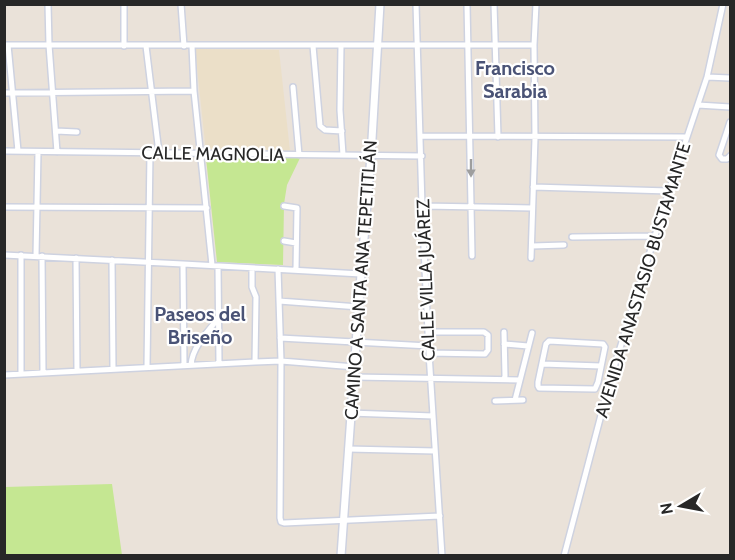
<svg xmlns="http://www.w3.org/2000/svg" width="735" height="560" font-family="Cabin,sans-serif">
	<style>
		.education { fill: #ebdfc8 }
		.pitch { fill: #c5e792 }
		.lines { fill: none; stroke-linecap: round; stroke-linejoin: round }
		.minor-casing { stroke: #ced2e0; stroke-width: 8 }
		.tertiary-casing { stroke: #ced2e0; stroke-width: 10 }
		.minor { stroke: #fff; stroke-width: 5 }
		.tertiary { stroke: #fff; stroke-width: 7 }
		.oneway { fill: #9e9e9e }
		.labels { text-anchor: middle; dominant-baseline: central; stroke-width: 4.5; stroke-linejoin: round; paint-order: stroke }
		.street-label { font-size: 18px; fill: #272727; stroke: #fff }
		.neighbourhood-label { font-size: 20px; font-weight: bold; fill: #4a5376; stroke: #fff }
	</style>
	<rect width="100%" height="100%" fill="#eae2d9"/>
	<path class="education" d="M195 49 279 50 290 151 206 152Z"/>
	<path class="pitch" d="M206 158H300L287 185 284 204 283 265 217 262Z
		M112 484 122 555H5V487Z"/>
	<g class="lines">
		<defs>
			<path id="minor" d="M48 4 49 45 57 152
				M124 4V46
				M181 4 184 46
				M416 4 422 206 429 353 442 556
				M467 4 472 256
				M494 4 498 137
				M4 45H534
				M8 45 18 151
				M146 46 159 153
				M192 46 194 91 212 265
				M313 46 320 126 325 130 342 131
				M341 46 340 110 343 155
				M707 77 730 78
				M293 87 299 155
				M4 93 194 91
				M698 105 730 107
				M730 122 719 155 722 159H727L730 156
				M56 131 77 132
				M421 136 687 137
				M4 151 422 156
				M533 187 669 191
				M284 206 297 208 296 270
				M422 206 532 208
				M4 207 207 208
				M572 237 655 236
				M284 241 296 243
				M532 246 564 245
				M4 255 183 264 361 274
				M21 255V374
				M36 256 38 152
				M42 256 43 373
				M76 258 77 371
				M531 258 535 138 534 45 536 4
				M112 260 113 369
				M183 264 184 365
				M218 266 219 363
				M252 268V287L256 297 255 362
				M278 269 281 361 280 518 281 522 284 523 440 516
				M279 301 359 307
				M428 332H484L488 335V350L485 354 429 353
				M280 338 429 346
				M549 341 603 344 605 347 598 382 595 389 539 388 538 386V382L546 344Z
				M504 344 528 346
				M542 364 601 366
				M191 365C192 348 207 332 218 319
				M147 367 150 153
				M4 375 255 362 281 361 355 367
				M354 377 520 380
				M504 379 505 376 504 332
				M515 400 532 333
				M495 401 523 400
				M350 413 433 416
				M348 449 435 451
				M564 556 611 377 669 191 707 77 723 4"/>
			<path id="tertiary" d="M341 556 361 274 371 156 380 4"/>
		</defs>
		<use href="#minor" class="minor-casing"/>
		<use href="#tertiary" class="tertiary-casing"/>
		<use href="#minor" class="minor"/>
		<use href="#tertiary" class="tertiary"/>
	</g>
	<defs><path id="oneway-solid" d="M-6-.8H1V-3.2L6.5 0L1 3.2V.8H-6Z" transform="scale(1.5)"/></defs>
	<use class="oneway" href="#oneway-solid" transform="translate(471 168) rotate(90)"/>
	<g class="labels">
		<g class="street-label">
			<text transform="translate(213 154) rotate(1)">CALLE MAGNOLIA</text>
			<text transform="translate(361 280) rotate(-86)">CAMINO A SANTA ANA TEPETITLÁN</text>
			<text transform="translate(426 280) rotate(-92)">CALLE VILLA JUÁREZ</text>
			<text transform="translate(643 280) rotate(-73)">AVENIDA ANASTASIO BUSTAMANTE</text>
		</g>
		<g class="neighbourhood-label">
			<text x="515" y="68">Francisco<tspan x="515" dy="23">Sarabia</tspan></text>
			<text x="200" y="314">Paseos del<tspan x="200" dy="23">Briseño</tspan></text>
		</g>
	</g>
	<rect width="735" height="560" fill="none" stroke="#272727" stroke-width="12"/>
	<g transform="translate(681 506) rotate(260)" stroke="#ffffff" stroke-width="4.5" paint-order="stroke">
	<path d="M0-4.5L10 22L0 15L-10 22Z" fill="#272727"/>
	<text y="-9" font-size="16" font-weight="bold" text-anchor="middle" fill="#272727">N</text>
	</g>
</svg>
